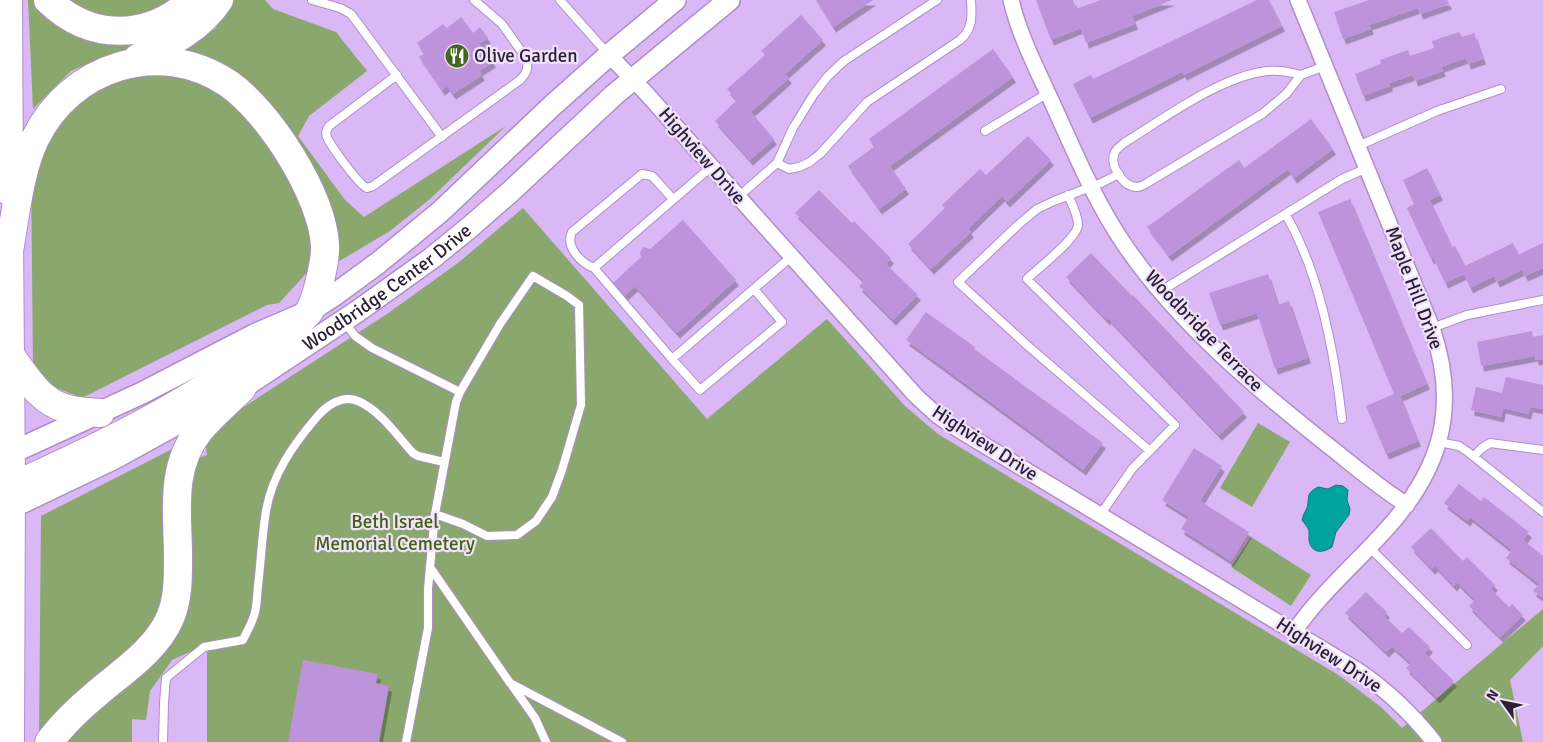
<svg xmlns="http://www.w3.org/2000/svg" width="1543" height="742" font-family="Signika,sans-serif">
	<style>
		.green { fill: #8aa76d }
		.water { fill: #00a39d; stroke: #0d7b7e }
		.building { fill: #bd93dc; filter: url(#shadow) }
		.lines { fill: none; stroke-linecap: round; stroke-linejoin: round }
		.lane-casing { stroke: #b08ec9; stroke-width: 10 }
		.street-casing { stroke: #b08ec9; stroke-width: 18 }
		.secondary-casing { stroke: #b08ec9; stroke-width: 24 }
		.highway-casing { stroke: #b08ec9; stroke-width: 30 }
		.lane { stroke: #fff; stroke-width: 8 }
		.street { stroke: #fff; stroke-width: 15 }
		.secondary { stroke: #fff; stroke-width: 21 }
		.highway { stroke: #fff; stroke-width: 28 }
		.labels { text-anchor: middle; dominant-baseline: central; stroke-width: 4.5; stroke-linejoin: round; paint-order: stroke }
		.poi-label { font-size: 19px; fill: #2a1d34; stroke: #f0e2fb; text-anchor: start }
		.street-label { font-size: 19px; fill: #2a1d34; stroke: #f0e2fb }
		.park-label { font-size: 19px; fill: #40610f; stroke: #f0e2fb }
	</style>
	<defs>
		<filter id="shadow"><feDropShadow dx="3" dy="5.5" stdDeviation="0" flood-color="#0004"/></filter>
	</defs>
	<rect width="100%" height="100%" fill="#dab8f5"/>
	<path class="green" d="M28 0H34L37 6 155 43 108 55 71 71 33 109Z
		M66 0H179L174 5 125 20 85 17Z
		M228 0H265L273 9 336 32 367 71 309 116 298 136 345 200 364 217 506 126 430 199 390 231 336 263 306 159 181 53 216 28Z
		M130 69 180 70 234 97 268 136 309 208 316 263 279 303 267 305 82 398 49 385 33 366 31 168 48 126 83 90Z
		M523 208 707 419 827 319 905 406 938 434 1340 676 1381 707 1402 728 1543 609V646L1510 680 1523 742H207V644L172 660 150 691 146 720 132 719V742H63L163 642 190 461 207 455 205 440 222 421 387 314 458 263Z
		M1258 423 1290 442 1252 507 1220 488Z
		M180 445 169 600 154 632 39 735 41 516Z
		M1251 537 1311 575 1291 606 1231 567Z"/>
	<path class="water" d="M1336 485 1343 486 1348 490 1347 500 1350 509 1349 515 1336 532 1332 547C1322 554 1311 553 1309 540 1309 538 1309 533 1309 531 1308 527 1304 523 1302 520 1303 515 1305 512 1307 508 1310 497 1305 494 1318 487L1328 489Z"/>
	<path class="building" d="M816 0H873L833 27Z
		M1036 0H1073L1076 9 1101 0H1172L1132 16 1135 24 1086 43 1081 28 1051 40Z
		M1257 0H1269L1282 26 1184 75 1182 72 1090 118 1073 84 1091 75 1093 79Z
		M1369 0H1447L1449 4 1420 14 1418 8 1369 25 1371 29 1343 39 1334 12Z
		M801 15 823 40 785 74 789 78 751 112 774 139 750 160 715 121 737 100 727 89 765 55 761 51Z
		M461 17 473 33 480 27 488 38 479 44 482 48 486 44 494 54 490 57 493 62 479 71 482 75 453 94 447 86 442 90 419 57 424 54 417 43 443 24 447 28Z
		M1459 32 1462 37 1474 33 1483 59 1468 64 1466 58 1441 67 1443 71 1415 81 1413 75 1389 83 1390 86 1363 96 1355 74 1381 64 1380 60 1408 50 1410 56 1434 48 1432 41Z
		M993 49 1013 77 890 166 906 189 879 209 848 166 874 147 869 139Z
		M1311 119 1333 149 1294 178 1288 169 1169 256 1147 227 1239 160 1244 168Z
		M1028 136 1051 160 1007 202 1002 196 968 229 971 232 931 269 908 244 945 208 942 205 980 169 986 175Z
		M1427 168 1440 195 1430 200 1452 247 1455 246 1465 266 1513 243 1518 255 1543 243V268L1525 276 1522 270 1497 282 1494 276 1470 288 1464 274 1445 283 1433 257 1431 259 1407 208 1414 204 1403 180Z
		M819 190 852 223 854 221 891 258 886 264 918 295 893 320 859 286 864 281 795 213Z
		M1350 199 1427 384 1400 396 1418 441 1386 454 1366 406 1394 394 1318 212Z
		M683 220 736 280 677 333 635 286 624 296 613 283 641 257 640 253 642 249 644 247 650 249Z
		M1091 253 1132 296 1133 295 1244 412 1219 435 1108 318 1107 320 1066 277Z
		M1268 274 1278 305 1289 301 1308 358 1275 369 1257 313 1220 325 1209 293Z
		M926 312 975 347 974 349 1103 443 1083 470 906 340Z
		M1532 331 1533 337 1543 335V359L1536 360 1535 356 1481 366 1477 342Z
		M1506 377 1543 385V409L1530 407 1528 414 1503 408 1501 417 1471 410 1476 387 1502 393Z
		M1194 448 1222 466 1200 501 1249 532 1231 561 1181 529 1189 517 1162 500Z
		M1459 484 1481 501 1484 497 1529 532 1523 540 1543 556V598L1533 591 1539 584 1506 558 1512 550 1470 517 1467 521 1444 503Z
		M1431 528 1463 561 1467 557 1495 585 1491 589 1509 607 1512 604 1523 615 1500 637 1469 606 1475 600 1457 582 1454 586 1435 566 1432 569 1411 547Z
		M1366 592 1387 612 1384 616 1402 633 1409 627 1430 647 1425 653 1454 681 1437 698 1406 668 1411 663 1392 646 1386 652 1345 613Z
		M303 660 378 674 376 683 389 686 379 742H288Z"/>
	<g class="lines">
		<defs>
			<path id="lane" d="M312 0 340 8 351 14 442 137
				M560 0 608 54
				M397 75 329 126C327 129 325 132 327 137 330 145 359 185 367 188L373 186 520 80C527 73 529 67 526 58L502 24 474 0
				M1301 75C1290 72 1278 70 1267 71 1221 76 1163 119 1124 143 1121 146 1117 148 1115 152 1109 164 1122 186 1136 187 1140 187 1144 185 1147 183L1262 114 1286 94 1301 75 1325 66
				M985 131 1048 93
				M1358 146 1437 111 1501 89
				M777 163 789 169 799 167 810 162 821 153 867 102 960 40C973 29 972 16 971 0
				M711 167 594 268 672 359 791 257
				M1119 174 1101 183 1054 201 1037 209 1018 225 958 282 1028 346 1150 451
				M1068 195C1072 204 1078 215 1078 225 1077 239 1038 268 1027 279L1175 425 1132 469 1100 515
				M738 197 777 163 793 128 814 94 828 76 844 61 937 0
				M1285 214C1295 229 1301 245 1308 262 1327 313 1336 366 1342 419
				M594 268C581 263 565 247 572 232L642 174 652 176 673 199
				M1161 291 1342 179 1367 168
				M344 321 355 336 372 348 460 392
				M1432 328 1467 315 1543 300
				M672 359 700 390 782 322 754 289
				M1439 442 1459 446 1468 452 1543 512
				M1474 456 1482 448 1490 443 1543 450
				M1369 547 1467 645
				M430 567 510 683 622 742
				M511 684 535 718 546 742
				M163 742 164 703 166 678 204 647 243 640C247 631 253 622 255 612 257 604 257 595 258 586 261 561 262 535 266 511 272 475 293 445 316 418 326 406 342 394 358 401 381 411 397 436 413 453L418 456 444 462
				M406 742 428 628V589L435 514 456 402 460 392 500 324 533 276 567 296 579 305 581 405 562 470 552 497 536 521 517 535 487 536 463 524 435 514"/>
			<path id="street" d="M1011 0C1020 38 1039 73 1055 109 1076 155 1095 201 1124 244 1177 322 1252 385 1325 443 1352 464 1378 487 1407 505
				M609 55 646 93 916 396 938 416 956 428 1357 670C1387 690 1412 714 1434 742
				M1294 632C1319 595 1353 566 1383 533 1440 472 1460 410 1432 328L1298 0"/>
			<g id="secondary">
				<path d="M0 458 142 393 254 335 310 311 333 296 378 263 440 212 553 105 609 55 675 0"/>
				<path id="s1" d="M0 513 113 459 242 388 358 311 432 258 470 227 509 193 614 95 729 0"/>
			</g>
			<path id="highway" d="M8 0 9 191
				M48 0C91 42 150 40 192 0
				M138 58C170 43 199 30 219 0
				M9 234 11 487 10 742
				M10 355C25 375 39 401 65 408 76 412 88 412 100 413
				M0 495 11 487C103 446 202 398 281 334 289 329 306 318 310 310 317 298 326 259 325 245 322 195 270 113 229 84 160 37 70 66 35 139 20 169 15 218 9 251
				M49 742C62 725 77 710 94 696 121 672 155 652 170 618 179 597 178 574 178 551 177 509 171 466 199 431 212 415 228 402 242 388"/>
		</defs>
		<use href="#lane" class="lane-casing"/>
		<use href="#street" class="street-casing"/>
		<use href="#secondary" class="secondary-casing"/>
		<use href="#highway" class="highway-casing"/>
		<use href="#lane" class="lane"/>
		<use href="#street" class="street"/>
		<use href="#secondary" class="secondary"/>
		<use href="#highway" class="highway"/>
	</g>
	<defs>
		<symbol id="restaurant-disc" viewBox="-11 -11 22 22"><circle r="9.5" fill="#46661c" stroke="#f0e2fb"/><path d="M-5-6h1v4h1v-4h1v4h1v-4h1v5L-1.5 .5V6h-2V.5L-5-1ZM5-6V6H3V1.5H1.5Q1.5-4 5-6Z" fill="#fff"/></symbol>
	</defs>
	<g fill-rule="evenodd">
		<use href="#restaurant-disc" x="443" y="42" width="28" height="28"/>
	</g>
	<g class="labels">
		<g class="poi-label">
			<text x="474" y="56">Olive Garden</text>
		</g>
		<g class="street-label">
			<text transform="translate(702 156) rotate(49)">Highview Drive</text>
			<text stroke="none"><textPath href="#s1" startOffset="449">Woodbridge Center Drive</textPath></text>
			<text transform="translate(1414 288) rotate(69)">Maple Hill Drive</text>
			<text transform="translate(1204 331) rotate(46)">Woodbridge Terrace</text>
			<text transform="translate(985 443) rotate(33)">Highview Drive</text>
			<text transform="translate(1329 655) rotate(33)">Highview Drive</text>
		</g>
		<g class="park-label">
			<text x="395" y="522">Beth Israel<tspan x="395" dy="22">Memorial Cemetery</tspan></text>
		</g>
	</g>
	<g transform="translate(1503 702) rotate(303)" stroke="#f0e2fb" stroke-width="4" paint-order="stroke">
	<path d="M0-4L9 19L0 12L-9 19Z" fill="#2a1d34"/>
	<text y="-8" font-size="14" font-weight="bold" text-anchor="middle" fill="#2a1d34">N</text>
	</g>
</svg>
